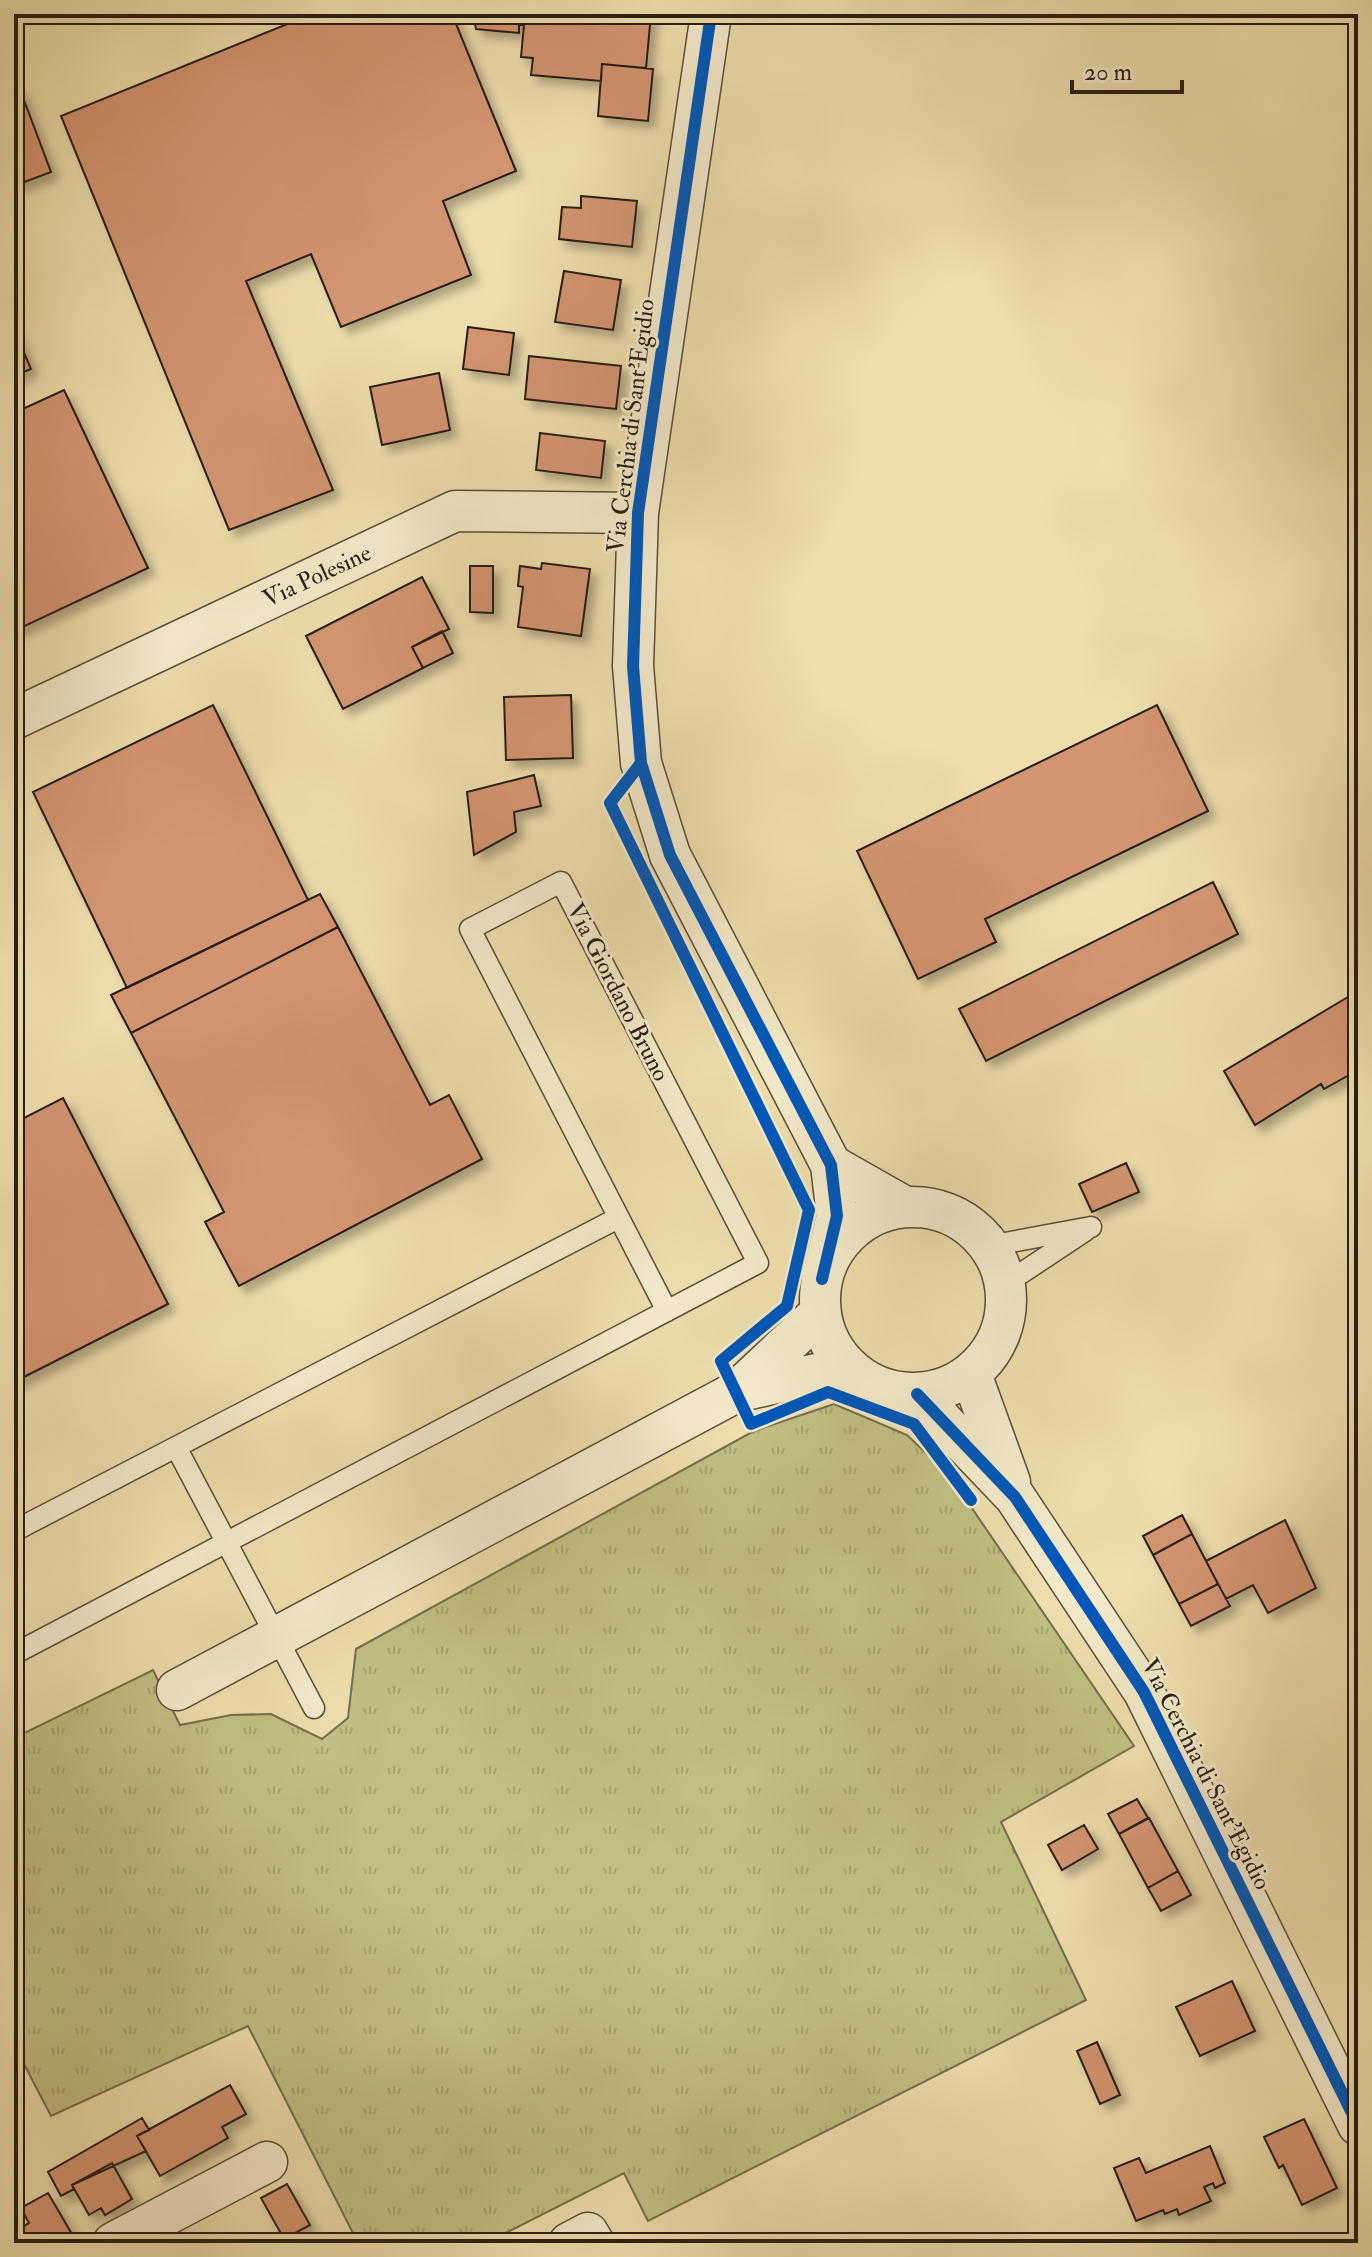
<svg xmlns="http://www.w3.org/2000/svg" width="1372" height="2257" font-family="'IM FELL Double Pica',serif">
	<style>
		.grass { fill: url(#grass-tufts); stroke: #746e4c; stroke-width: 2 }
		.building { fill: #d39472; stroke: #271d14; stroke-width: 2; filter: url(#shadow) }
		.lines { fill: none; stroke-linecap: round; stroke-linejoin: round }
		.service-casing { stroke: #594d3a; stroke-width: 23 }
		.minor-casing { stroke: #594d3a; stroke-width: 43 }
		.service { stroke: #f4eaca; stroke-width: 20 }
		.minor { stroke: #f4eaca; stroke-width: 40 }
		.cycleway-casing { stroke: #f4eaca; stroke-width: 17 }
		.cycleway { stroke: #0057b8; stroke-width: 12 }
		.labels { text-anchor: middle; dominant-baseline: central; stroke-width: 6; stroke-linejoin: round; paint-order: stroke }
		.street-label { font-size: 24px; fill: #271d14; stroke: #f4eaca }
	</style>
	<defs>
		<pattern id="grass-tufts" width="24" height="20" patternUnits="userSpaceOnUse" patternTransform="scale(2)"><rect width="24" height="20" fill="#c1bf84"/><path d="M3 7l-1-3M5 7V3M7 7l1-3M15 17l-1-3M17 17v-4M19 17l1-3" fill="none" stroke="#a6a471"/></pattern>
		<filter id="shadow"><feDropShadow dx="7" dy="7" stdDeviation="4" flood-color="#0004"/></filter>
	</defs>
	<rect width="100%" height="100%" fill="#eedead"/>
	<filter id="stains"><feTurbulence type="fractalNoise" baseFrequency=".0025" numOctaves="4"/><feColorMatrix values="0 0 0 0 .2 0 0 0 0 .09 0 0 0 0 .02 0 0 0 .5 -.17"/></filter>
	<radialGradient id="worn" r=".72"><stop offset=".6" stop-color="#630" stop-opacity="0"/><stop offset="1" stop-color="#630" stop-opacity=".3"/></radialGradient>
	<path class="grass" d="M834 1404 907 1435 950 1476 1134 1746 1001 1822 1086 2000 648 2221 624 2173 486 2243H358L248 2026 51 2116 14 2045V1738L153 1670 180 1725 231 1715 271 1714 322 1739 348 1718 356 1649 754 1431Z"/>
	<path class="building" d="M312 14H452L516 171 443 201 471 275 341 327 311 254 246 281 333 490 229 530 61 116Z
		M473 14H651L646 68 602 64 601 81 531 75 533 58 521 57 524 25H519V33L476 29Z
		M602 64 653 69 648 121 598 116Z
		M19 87 51 172 14 186V89Z
		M581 196 637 201 632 247 559 239 562 207 581 208Z
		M564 271 621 280 613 330 555 322Z
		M468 327 514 333 509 375 463 369Z
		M14 329 31 369 14 376Z
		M529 356 621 366 616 409 525 399Z
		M439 373 450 430 382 445 370 387Z
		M64 390 148 568 14 631V413Z
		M540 433 605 441 601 478 536 470Z
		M542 563 590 569 581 636 518 627 523 587 518 586 520 566 541 569Z
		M470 566H493V613L470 612Z
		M422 577 449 629 412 647 423 668 343 709 306 636Z
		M442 631 453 653 423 668 412 647Z
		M571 695 573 758 506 760 504 697Z
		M213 705 308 900 127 988 33 792Z
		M1157 705 1208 811 985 919 996 942 918 979 857 851Z
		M534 775 541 806 514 812 516 832 474 855 467 792Z
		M1213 882 1238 934 986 1061 959 1009Z
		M320 894 338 927 131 1033 111 995Z
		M338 927 430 1105 449 1095 482 1159 239 1286 205 1222 224 1212 131 1033Z
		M1358 991V1070L1324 1089 1321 1084 1255 1125 1224 1071Z
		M63 1098 168 1304 14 1382V1123Z
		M1126 1163 1139 1192 1092 1212 1079 1184Z
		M1182 1515 1192 1534 1153 1555 1143 1536Z
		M1285 1520 1316 1588 1268 1613 1253 1585 1226 1599 1206 1561Z
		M1192 1534 1218 1584 1179 1604 1153 1555Z
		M1218 1584 1230 1606 1191 1626 1179 1604Z
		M1137 1799 1148 1818 1119 1834 1108 1814Z
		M1149 1818 1178 1871 1148 1888 1119 1834Z
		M1084 1825 1098 1849 1062 1870 1048 1845Z
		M1178 1871 1191 1895 1161 1911 1148 1888Z
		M1232 1981 1255 2031 1200 2056 1176 2007Z
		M1097 2042 1120 2095 1100 2104 1077 2051Z
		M230 2085 246 2114 222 2127 228 2138 160 2176 137 2136Z
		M142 2118 149 2130 137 2136 146 2151 72 2185 74 2189 61 2196 48 2172Z
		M1304 2119 1337 2188 1302 2205 1283 2165 1279 2168 1264 2137Z
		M1210 2146 1225 2183 1215 2188 1213 2183 1204 2187 1211 2201 1179 2215 1177 2209 1165 2214 1163 2210 1136 2221 1114 2168 1139 2158 1146 2173Z
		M112 2163 132 2199 105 2215 101 2208 89 2215 72 2185Z
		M287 2184 310 2225 284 2239 261 2198Z
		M48 2193 73 2236 61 2243H24L17 2230 29 2223 21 2208Z"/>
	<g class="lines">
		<defs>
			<path id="service" d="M989 1246 1091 1227
				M1005 1284 1085 1231
				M176 1447 314 1708
				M14 1531 618 1218
				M14 1654C262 1524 510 1394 758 1263L561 882 470 929 667 1311"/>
			<path id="minor" d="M711 14 638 513 633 666 641 763 670 855 831 1165 837 1216 822 1279
				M14 719 455 511 638 513
				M831 1165 905 1207
				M820 1300a93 93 0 1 1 186 0a93 93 0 1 1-186 0Z
				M971 1374 1010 1482
				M736 1392 847 1367
				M917 1394 1015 1497 1144 1692 1358 2125
				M177 1690 736 1392 820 1313
				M113 2243 267 2162
				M569 2243 588 2233 594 2243"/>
		</defs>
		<use href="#service" class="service-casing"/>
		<use href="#minor" class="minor-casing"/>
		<use href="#service" class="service"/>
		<use href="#minor" class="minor"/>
		<defs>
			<path id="cycleway" d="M711 14 638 513 633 666 641 763 670 855 831 1165 837 1216 822 1279
				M641 763 610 803 809 1210 787 1306 721 1361 751 1424 828 1392 914 1424 971 1500
				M917 1394 1015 1497 1144 1692 1358 2125"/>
		</defs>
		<use href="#cycleway" class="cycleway-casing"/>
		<use href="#cycleway" class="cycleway"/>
	</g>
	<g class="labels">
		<g class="street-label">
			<text transform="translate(631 426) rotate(-83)">Via Cerchia di Sant'Egidio</text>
			<text transform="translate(317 576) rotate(-25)">Via Polesine</text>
			<text transform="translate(618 992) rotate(63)">Via Giordano Bruno</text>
			<text transform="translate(1206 1774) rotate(63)">Via Cerchia di Sant'Egidio</text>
		</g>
	</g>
	<rect width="1372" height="2257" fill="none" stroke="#eedead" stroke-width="48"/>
	<rect x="16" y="16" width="1340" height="2225" fill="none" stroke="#271d14" stroke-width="4"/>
	<rect x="24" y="24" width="1324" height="2209" fill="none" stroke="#271d14" stroke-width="2"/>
	<path d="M1072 80v12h110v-12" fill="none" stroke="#271d14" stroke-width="4"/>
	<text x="1084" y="80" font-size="24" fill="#271d14" stroke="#f4eaca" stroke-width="6" paint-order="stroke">20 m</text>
	<rect width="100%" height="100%" filter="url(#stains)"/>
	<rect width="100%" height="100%" fill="url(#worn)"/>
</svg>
